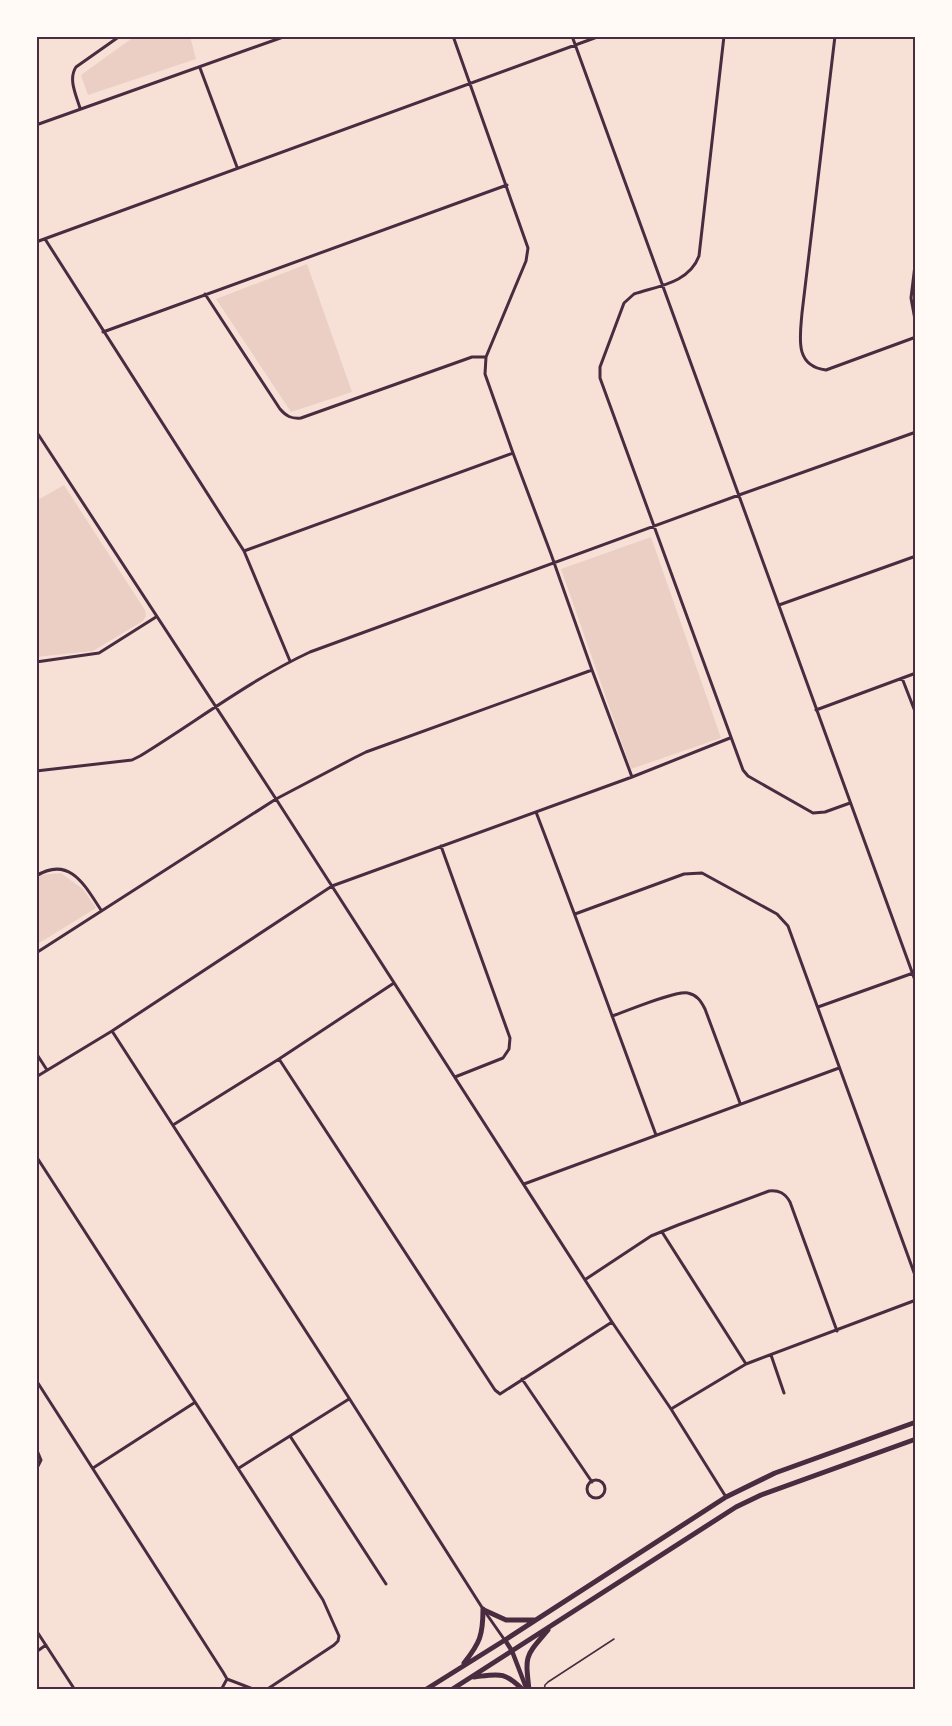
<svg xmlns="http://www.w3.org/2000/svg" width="952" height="1726" font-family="'Exo 2',sans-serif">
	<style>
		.green { fill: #ebcfc5 }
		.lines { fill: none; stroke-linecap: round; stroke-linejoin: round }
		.service { stroke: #4a2c40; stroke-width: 1.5 }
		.minor { stroke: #4a2c40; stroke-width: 3 }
		.tertiary { stroke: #4a2c40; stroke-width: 4.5 }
		.primary { stroke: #4a2c40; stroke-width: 5 }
		.neatline { fill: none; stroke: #4a2c40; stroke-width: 2 }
	</style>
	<rect width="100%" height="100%" fill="#f7e1d7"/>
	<path class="green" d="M135 36H190L196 59 88 95 81 75Z
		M307 264 352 392 291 412 216 299Z
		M64 485 145 610 146 616 143 621 93 651 36 657V501Z
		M651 537 721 738 631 769 561 569Z
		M61 873 83 889 96 908 36 945V877L40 875Z"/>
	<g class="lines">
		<path class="service" d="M544 1690 545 1685 548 1682 614 1639"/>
		<path class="minor" d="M453 36 528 248 526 261 486 357 485 374 513 453 551 554 592 670 632 777
			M572 36 916 983
			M724 36 699 256C689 283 658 286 634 294L624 303 600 367V378L743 770 748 776 813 813 825 812 850 803
			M835 36 802 313C800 337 794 366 826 370L916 337
			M200 68 237 167
			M80 108C76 95 68 79 76 67L120 36
			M36 125 286 36
			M45 239 244 551 290 661
			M36 242 600 36
			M916 257 911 298 916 325
			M205 294 280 409C286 416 291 419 301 418L472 357H486
			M103 332 507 185
			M36 431 276 799 612 1322 671 1409 726 1497
			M244 551 513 453
			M779 605 916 556
			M36 662 99 653 156 617
			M902 678 916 714
			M816 710 916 673
			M36 771 132 760 140 756C197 721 250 680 310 652L739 495 916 432
			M536 812C577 919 616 1027 656 1135
			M441 846 510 1038 509 1049 503 1058 455 1077
			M36 876C70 855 85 886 101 910
			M575 914 684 874 702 873 777 914 788 926 916 1278
			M36 953 276 799 354 758 366 752 592 670
			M818 1007 916 972
			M612 1016C627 1011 676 990 688 993 697 995 701 1001 705 1009L740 1103
			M112 1031 349 1398 483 1609 504 1639
			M36 1053 47 1070
			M279 1059 495 1390 500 1394 612 1322
			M36 1077 112 1031 332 886 632 777 730 738
			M173 1125 279 1059 394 983
			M36 1156 323 1600 339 1636 338 1641 334 1645 266 1690
			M524 1184 839 1068
			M662 1232 746 1364
			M586 1279 651 1236 678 1225 769 1191C779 1190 785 1193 790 1202L837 1331
			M771 1355 784 1393
			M522 1379 592 1482
			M36 1380 223 1672 227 1679 221 1690
			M671 1409 746 1364 916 1300
			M290 1436 386 1584
			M36 1448 41 1460 36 1470
			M93 1468 194 1403
			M239 1468 349 1399
			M587 1489a9 9 0 1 1 18 0a9 9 0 1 1-18 0Z
			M36 1630 75 1690
			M36 1652 46 1645
			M227 1679 256 1690"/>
		<path class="tertiary" d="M505 1640 512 1651 527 1690"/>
		<path class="primary" d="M484 1610 506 1620H534
			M464 1663C480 1643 483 1635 483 1609
			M474 1677C499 1674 504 1671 523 1690
			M425 1690 505 1640 726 1497 775 1473 916 1422
			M451 1690 736 1507 761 1495 916 1439
			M529 1690C525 1654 525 1657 548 1630"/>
	</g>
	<rect width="952" height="1726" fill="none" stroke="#fffaf5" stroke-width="75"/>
	<rect x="38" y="38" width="876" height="1650" class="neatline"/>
</svg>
